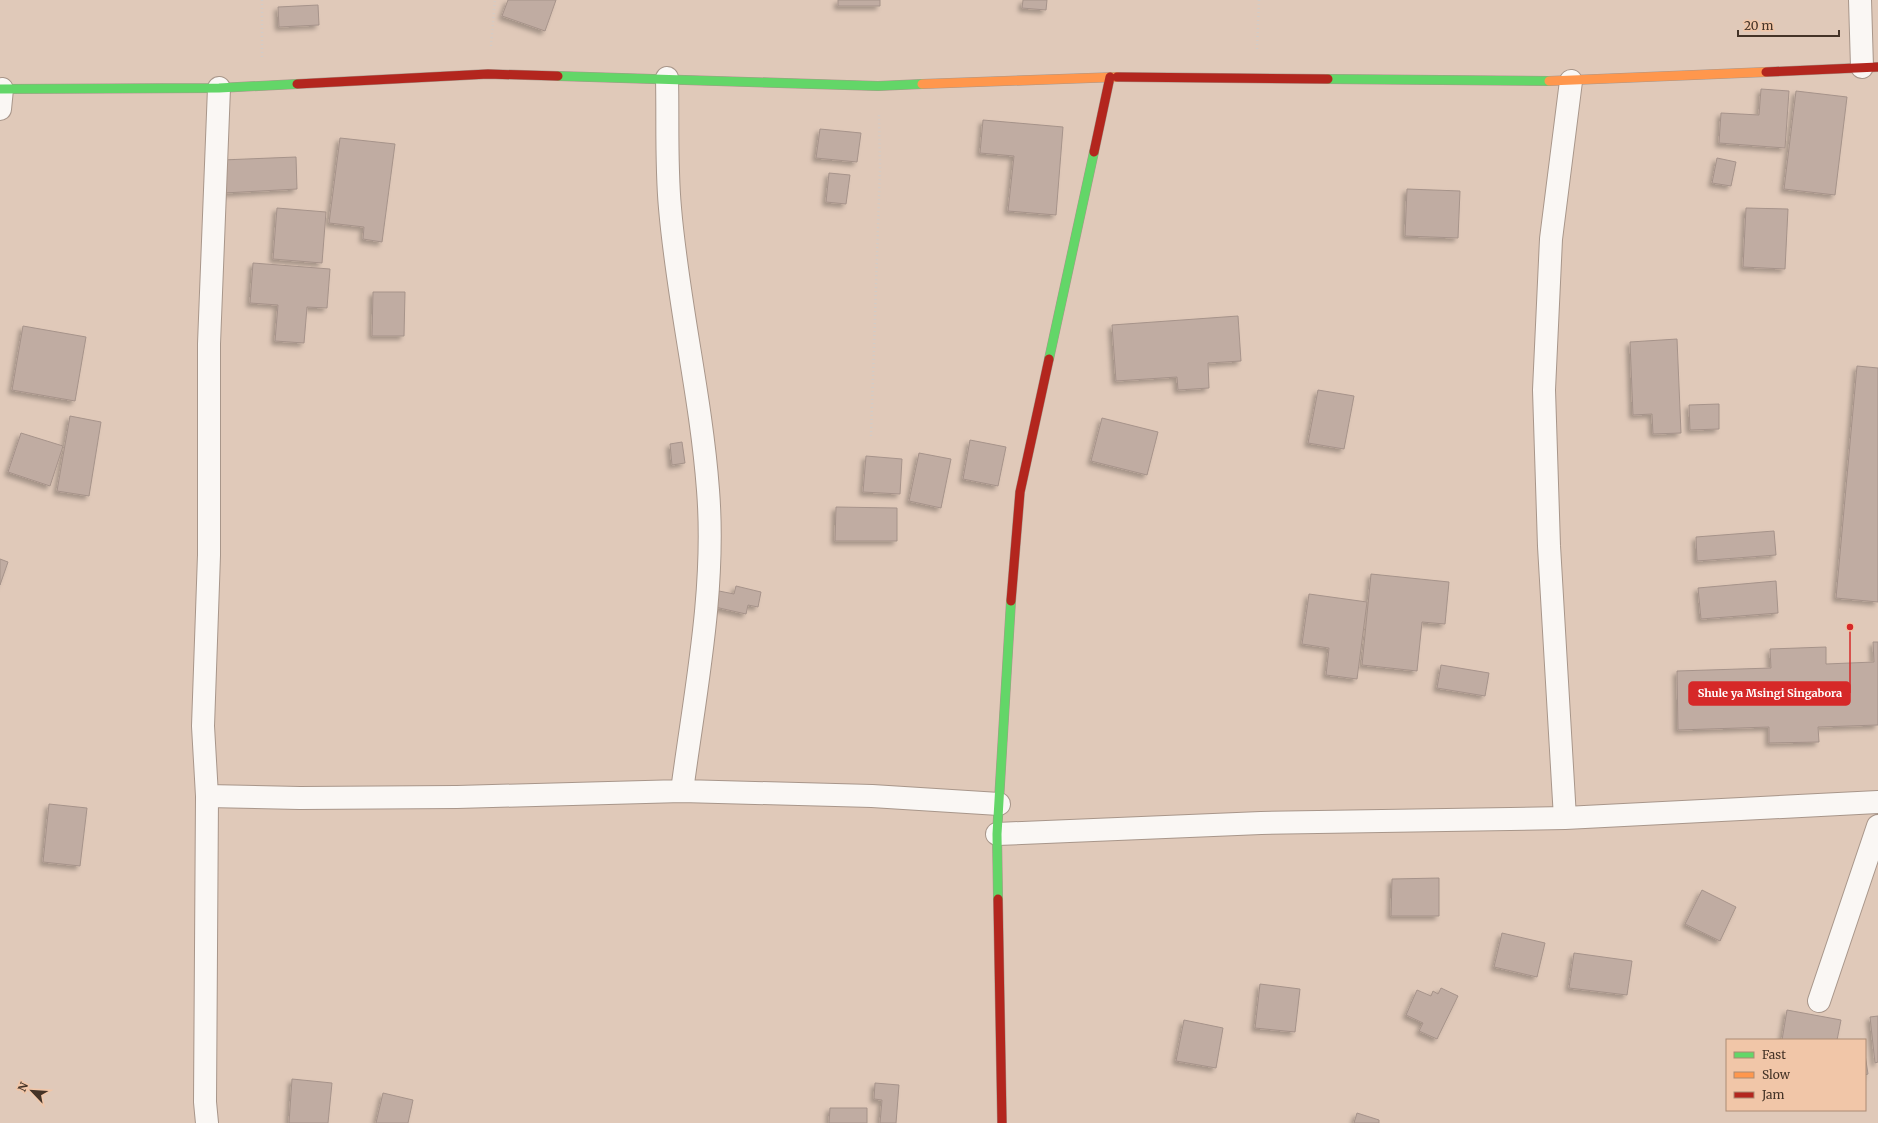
<svg xmlns="http://www.w3.org/2000/svg" width="1878" height="1123" font-family="Merriweather,serif">
	<style>
		.building { fill: #c0aca2; stroke: #a6938a; filter: url(#shadow) }
		.lines { fill: none; stroke-linecap: round; stroke-linejoin: round }
		.street-casing { stroke: #a8968a; stroke-width: 24 }
		.fast-casing { stroke: #a8968a; stroke-width: 10 }
		.slow-casing { stroke: #a8968a; stroke-width: 10 }
		.jam-casing { stroke: #a8968a; stroke-width: 10 }
		.path { stroke: #d2ccc7; stroke-width: 2.5; stroke-dasharray: 1 3; stroke-linecap: butt }
		.street { stroke: #faf7f4; stroke-width: 22 }
		.fast { stroke: #63d668; stroke-width: 9 }
		.slow { stroke: #ff974d; stroke-width: 9 }
		.jam { stroke: #b3261e; stroke-width: 9 }
		.leader { fill: none; stroke: #d62828; stroke-width: 1.5 }
		.callout-dot { fill: #d62828; stroke: #f1c6a8; stroke-width: 1.5 }
		.callout { fill: #d62828; stroke: #d62828; stroke-width: 1.5 }
		.callout-label { font-size: 11px; text-anchor: middle; font-weight: bold; fill: #fff }
	</style>
	<defs>
		<filter id="shadow"><feDropShadow dx="-3.5" dy="3.5" stdDeviation="2" flood-color="#0004"/></filter>
	</defs>
	<rect width="100%" height="100%" fill="#e0c9b9"/>
	<path class="building" d="M508 0H556L545 31 502 16Z
		M838 0H880V6H838Z
		M1023 0H1047L1046 10 1022 8Z
		M318 5 319 25 279 27 278 7Z
		M1761 89 1789 91 1785 148 1719 143 1721 113 1759 115Z
		M1796 91 1847 97 1835 195 1784 189Z
		M983 120 1063 127 1056 215 1008 211 1014 156 980 153Z
		M820 129 861 133 857 162 816 158Z
		M340 138 395 144 382 242 363 239 364 227 329 223Z
		M296 157 297 189 224 193 222 160Z
		M1717 158 1736 162 1731 186 1712 183Z
		M829 173 850 175 846 204 826 202Z
		M1407 189 1460 191 1458 238 1405 236Z
		M277 208 326 212 322 263 273 259Z
		M1746 208 1788 209 1785 269 1743 267Z
		M253 263 330 269 327 308 307 307 304 343 275 341 278 305 250 303Z
		M373 292H405L404 336H372Z
		M1238 316 1241 361 1208 363 1209 388 1178 390 1177 377 1116 381 1112 325Z
		M23 326 86 337 75 401 12 390Z
		M1677 339 1681 433 1653 434 1652 414 1633 415 1630 342Z
		M1857 366 1878 368V602L1836 598Z
		M1318 390 1354 396 1344 449 1308 443Z
		M1719 404V429L1690 430 1689 405Z
		M70 416 101 422 89 496 57 491Z
		M1102 418 1158 432 1147 475 1091 461Z
		M21 433 63 446 50 486 8 472Z
		M970 440 1006 447 998 486 963 479Z
		M682 442 685 463 672 465 670 444Z
		M919 453 951 459 941 508 909 501Z
		M866 456 902 459 900 494 863 492Z
		M836 507 897 508V541H835Z
		M1774 531 1776 555 1697 561 1696 537Z
		M0 559 8 562 0 585Z
		M1371 574 1449 582 1445 624 1422 622 1417 671 1362 665Z
		M1776 581 1778 613 1701 619 1698 588Z
		M736 586 761 592 758 607 748 605 746 614 715 607 719 591 734 594Z
		M1309 594 1367 602 1357 679 1326 675 1329 648 1302 644Z
		M1873 642H1878V725L1818 727 1819 742 1769 743V727L1678 730 1677 671 1771 668 1770 649 1826 647V664L1874 662Z
		M1441 665 1489 673 1485 696 1437 688Z
		M49 804 87 808 80 866 43 862Z
		M1439 878V916H1391L1392 879Z
		M1702 890 1736 907 1720 941 1685 924Z
		M1502 933 1545 943 1537 977 1494 967Z
		M1574 953 1632 961 1627 995 1569 988Z
		M1260 984 1300 989 1295 1032 1255 1028Z
		M1441 988 1458 996 1437 1039 1419 1031 1423 1023 1406 1015 1417 990 1431 996 1433 991 1438 994Z
		M1787 1010 1841 1020 1837 1040H1782Z
		M1878 1016V1062L1875 1063 1870 1017Z
		M1184 1020 1223 1028 1216 1068 1176 1061Z
		M1865 1054 1868 1074 1865 1075Z
		M292 1079 332 1083 328 1123H289Z
		M875 1083 899 1085 896 1123H880L882 1100 874 1099Z
		M383 1093 413 1100 408 1123H376Z
		M830 1108H867V1123H829Z
		M1357 1113 1379 1120V1123H1354Z"/>
	<g class="lines">
		<defs>
			<path id="street" d="M1860 0 1862 67
				M667 78C668 121 666 165 670 208 678 303 701 396 708 490 716 591 695 692 682 791
				M0 109 2 89
				M207 796 300 798 457 797 682 791 872 796 999 804
				M1565 818 1549 546 1544 390 1551 239 1571 81
				M997 834 1261 823 1565 818 1878 802
				M1819 1001 1878 826
				M207 1123 205 1102 207 796 203 726 209 555V344L219 88"/>
			<path id="fast" d="M558 76 878 86 922 84
				M1328 79 1549 81
				M0 89 219 88 297 84
				M1049 359 1094 152
				M998 899 997 834 1011 601"/>
			<path id="slow" d="M1549 81 1766 72
				M922 84 1117 77"/>
			<path id="jam" d="M1766 72 1878 67
				M1117 77 1328 79
				M297 84 488 74 558 76
				M1094 152 1110 77
				M1011 601 1020 492 1049 359
				M998 899 1002 1123"/>
		</defs>
		<use href="#street" class="street-casing"/>
		<use href="#fast" class="fast-casing"/>
		<use href="#slow" class="slow-casing"/>
		<use href="#jam" class="jam-casing"/>
		<path class="path" d="M491 46 495 0
			M1257 49 1259 0
			M262 57V0
			M871 436 880 168 879 115"/>
		<use href="#street" class="street"/>
		<use href="#fast" class="fast"/>
		<use href="#slow" class="slow"/>
		<use href="#jam" class="jam"/>
	</g>
	<path class="leader" d="M1850 627L1850 693"/>
	<circle class="callout-dot" cx="1850" cy="627" r="4"/>
	<rect class="callout" x="1689" y="682" width="161" height="23" rx="4"/>
	<g class="callout-label">
		<text x="1770" y="697">Shule ya Msingi Singabora</text>
	</g>
	<rect x="1726" y="1039" width="140" height="72" fill="#f1c6a8" stroke="#ac8b74"/>
	<rect x="1734" y="1052" width="20" height="6" fill="#63d668" stroke="#ac8b74"/>
	<text x="1762" y="1059" font-size="12" fill="#443327">Fast</text>
	<rect x="1734" y="1072" width="20" height="6" fill="#ff974d" stroke="#ac8b74"/>
	<text x="1762" y="1079" font-size="12" fill="#443327">Slow</text>
	<rect x="1734" y="1092" width="20" height="6" fill="#b3261e" stroke="#ac8b74"/>
	<text x="1762" y="1099" font-size="12" fill="#443327">Jam</text>
	<g transform="translate(32 1091) rotate(295)" stroke="#f1c6a8" stroke-width="3" paint-order="stroke">
	<path d="M0-3L7 15L0 10L-7 15Z" fill="#443327"/>
	<text y="-6" font-size="11" font-weight="bold" text-anchor="middle" fill="#443327">N</text>
	</g>
	<path d="M1738 30v6h101v-6" fill="none" stroke="#443327" stroke-width="2"/>
	<text x="1744" y="30" font-size="12" fill="#443327" stroke="#f1c6a8" stroke-width="3" paint-order="stroke">20 m</text>
</svg>
